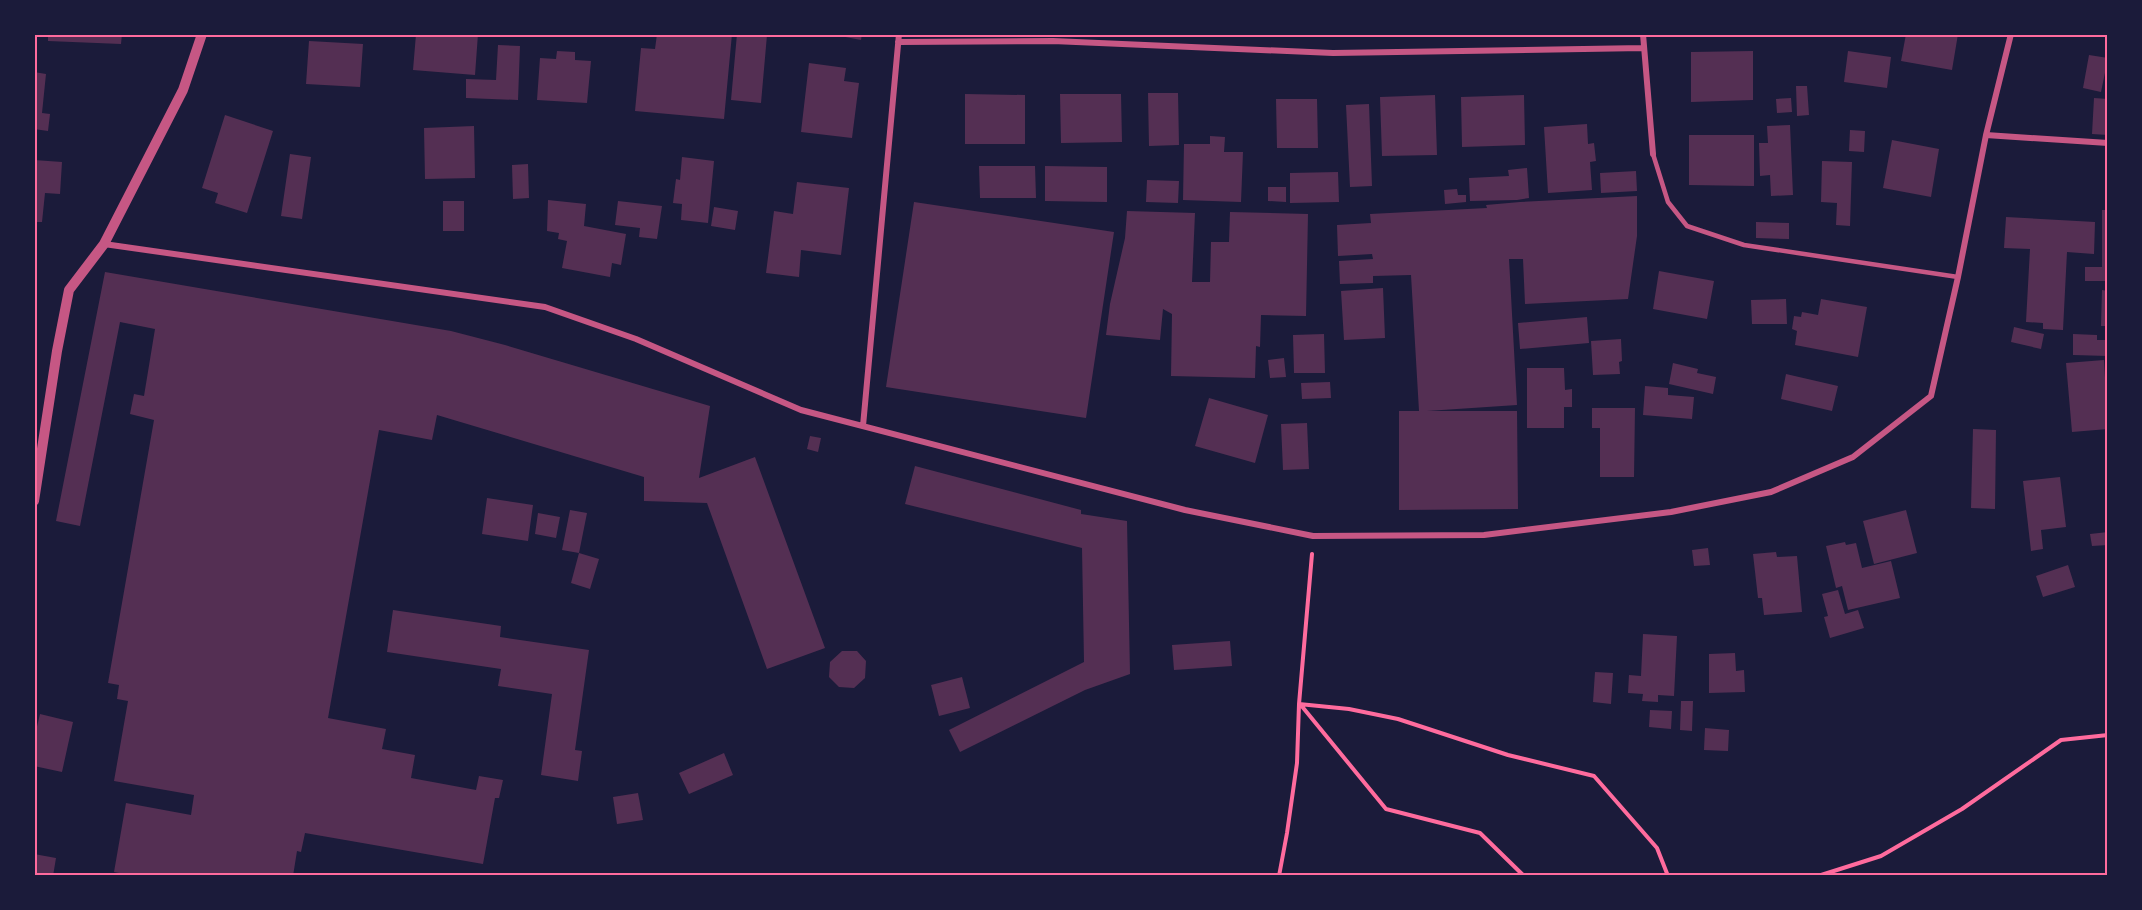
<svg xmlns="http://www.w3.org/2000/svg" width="2142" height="910" font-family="'Roboto Condensed',sans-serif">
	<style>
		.building { fill: #542f53 }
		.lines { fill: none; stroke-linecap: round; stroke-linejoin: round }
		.path { stroke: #ff6b9d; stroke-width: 4 }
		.service { stroke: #c65784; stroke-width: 4.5 }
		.minor { stroke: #c65784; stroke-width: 6 }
		.tertiary { stroke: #c65784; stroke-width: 10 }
		.neatline { fill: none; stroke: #ff6b9d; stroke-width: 2 }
	</style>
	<rect width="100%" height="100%" fill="#1b1b3a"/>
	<path class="building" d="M48 34H122L121 44 48 41Z
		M416 34H478L475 75 413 70Z
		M602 34H621V37L602 36Z
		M657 34H732L724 119 635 111 641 48 655 49Z
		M737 34 767 35 761 103 731 100Z
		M830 34H862L861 40Z
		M1906 34H1958L1952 70 1901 61Z
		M309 41 363 44 360 87 306 84Z
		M498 45 520 46 518 100 466 98V79L496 80Z
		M557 51 575 52V60L591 61 587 103 537 100 540 58 556 59Z
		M1753 51V100L1691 102V52Z
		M1848 51 1891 57 1887 88 1844 82Z
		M2089 55 2108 58 2101 92 2083 88Z
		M809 63 846 68 844 81 859 83 852 138 801 132Z
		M34 72 46 74 42 113 50 114 48 131 34 129Z
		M1796 86H1807L1809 115 1797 116Z
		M1148 93H1178L1179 145 1149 146Z
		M965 94 1025 95V144H965Z
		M1060 94H1121L1122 142 1061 143Z
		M1435 95 1437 155 1382 156 1380 97Z
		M1524 95 1525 145 1462 147 1461 97Z
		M1791 98 1792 112 1777 113 1776 99Z
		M2094 98 2108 99V135L2092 134Z
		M1276 99H1317L1318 148H1277Z
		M1369 104 1372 186 1350 187 1346 105Z
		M225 115 273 131 247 213 215 203 218 193 202 188Z
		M1587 124 1588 144 1594 143 1596 161 1590 162 1592 190 1548 193 1544 127Z
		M1790 125 1793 195 1771 196 1770 175 1760 176 1759 143H1768L1767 126Z
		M474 126 475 178 425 179 424 128Z
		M1850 130 1865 131 1864 152 1849 151Z
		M1689 135H1754V186L1689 185Z
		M1210 136 1225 137 1224 152H1243L1241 202 1183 200 1184 144H1210Z
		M1892 140 1939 149 1931 197 1883 188Z
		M290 154 311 157 302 219 281 216Z
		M682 157 714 161 708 223 681 220 682 204 673 203 676 179 680 180Z
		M34 160 62 162 60 194 45 193 42 222H34Z
		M1822 161 1852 162 1850 226 1836 225 1837 203 1821 202Z
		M528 164 529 198 513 199 512 165Z
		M979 166H1035L1036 198H980Z
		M1045 166 1107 167V202L1045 201Z
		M1527 168 1529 198 1517 200 1470 201 1469 178 1509 176 1508 170Z
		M1636 171 1637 191 1601 193 1600 173Z
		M1338 172 1339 202 1290 203V173Z
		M1147 180 1179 181 1178 203 1146 202Z
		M797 182 849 188 841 255 801 250 799 277 766 273 774 211 793 214Z
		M1268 187H1286V202L1268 201Z
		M1457 189 1458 195H1466V202L1445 204 1444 190Z
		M1637 196V236L1628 299 1525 304 1523 259H1509L1517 405 1427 411H1517L1518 509 1399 510V411H1419L1411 275 1373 276V283L1340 284 1339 261 1373 259 1372 254 1338 256 1337 225 1371 223 1370 214 1487 208 1486 205 1520 202Z
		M548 200 586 204 584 226 626 234 621 265 612 263 610 277 562 268 567 241 558 239 559 233 547 231Z
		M443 201H464V231H443Z
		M618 201 662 206 657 239 639 237 640 228 615 225Z
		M914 202 1114 232 1086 418 886 387Z
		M714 207 738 211 735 230 711 226Z
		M2102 210H2108V281H2085V267H2102Z
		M1127 211 1195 213 1192 282H1210L1211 242H1229L1230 212 1308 214 1306 316 1261 315 1260 347 1256 346 1255 378 1171 376 1172 314 1163 309 1160 340 1106 335 1110 304 1125 238Z
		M2006 217 2095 222 2094 254 2067 252 2063 330 2043 329V323L2026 322 2030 249 2004 248Z
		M1756 222 1789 223V239L1756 238Z
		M1659 271 1714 281 1707 319 1653 309Z
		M105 272 451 331 505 345 710 406 699 478 755 457 825 648 767 669 707 503 644 501V477L437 415 432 440 379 430 328 718 386 729 382 749 415 755 411 778 476 790 479 776 503 780 499 798H495L483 864 305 833 301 852 297 851 293 876H135L114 872 126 803 191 815 194 795 114 781 128 701 117 699 119 685 108 683 154 420 130 414 134 394 144 396 155 329 120 322 80 526 56 521Z
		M1383 288 1385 338 1344 340 1341 291Z
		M2102 290 2108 291V326H2101Z
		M1786 299 1787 324H1752L1751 300Z
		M1821 299 1867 307 1858 357 1795 345 1797 331 1792 329 1794 316 1801 317 1802 312 1818 315Z
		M1587 317 1589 343 1520 349 1518 323Z
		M2014 327 2044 334 2041 349 2011 342Z
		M1324 334 1325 373H1294L1293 335Z
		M2073 334 2097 335V340H2108V356L2073 355Z
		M1621 339 1622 361 1619 362 1620 374 1593 375 1591 341Z
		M1284 358 1286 377 1270 378 1268 360Z
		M2104 360 2108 429 2072 432 2066 363Z
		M1673 363 1698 369 1697 373 1716 377 1713 394 1669 384Z
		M1527 368H1564L1565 390 1572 389V407H1564V428H1527Z
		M1786 374 1838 386 1832 411 1781 399Z
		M1330 382 1331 398 1302 399 1301 383Z
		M1645 386 1668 388V395L1694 397 1692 419 1643 415Z
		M1209 398 1268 415 1255 463 1195 446Z
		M1592 408H1635L1634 477H1600V428H1592Z
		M1307 423 1309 469 1283 470 1281 424Z
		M1973 429 1996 430 1995 509 1971 508Z
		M810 436 821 438 818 452 807 449Z
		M915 466 1081 510V514L1127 521 1130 674 1085 690 960 752 949 730 1084 662 1082 548 905 504Z
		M2060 477 2066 527 2041 530 2043 549 2031 551 2023 481Z
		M487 498 533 505 528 541 482 534Z
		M570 510 587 513 579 553 562 550Z
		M1906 510 1917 553 1874 564 1863 521Z
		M538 513 560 517 556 538 535 534Z
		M2108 532V545L2092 546 2090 534Z
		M1845 542 1846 545 1856 543 1862 568 1891 561 1900 598 1848 610 1842 586 1836 588 1826 546Z
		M1708 548 1710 565 1694 566 1692 550Z
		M1776 552 1777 557 1797 556 1802 612 1764 615 1762 598H1758L1753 554Z
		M579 553 599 559 590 589 571 583Z
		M2068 565 2075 587 2043 597 2036 576Z
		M1838 590 1845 614 1858 610 1864 628 1830 638 1824 617 1828 616 1822 594Z
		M393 610 501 626 500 637 589 650 575 750 582 751 578 781 541 775 552 694 498 686 501 669 387 652Z
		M1643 634 1677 636 1674 696 1658 695V702L1642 701 1643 694 1628 693 1629 675 1641 676Z
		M1230 641 1232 666 1174 670 1172 645Z
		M842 651H857L866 661 865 678 854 688 839 687 829 677 830 662Z
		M1735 653 1736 671 1744 670 1745 692 1709 693V654Z
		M1595 672 1613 673 1611 704 1593 702Z
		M962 677 970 708 939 716 931 685Z
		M1681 701H1693L1692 731 1680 730Z
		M1650 710 1672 711 1671 729 1649 727Z
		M40 714 73 722 62 772 34 766V739Z
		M1705 728 1729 730 1728 751 1704 750Z
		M724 753 733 775 689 794 679 773Z
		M638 793 643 820 617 824 613 797Z
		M34 854 56 858 53 876H34Z"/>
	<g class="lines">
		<path class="path" d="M1299 704 1349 709 1398 719 1508 755 1594 776 1657 848 1668 876
			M1300 704 1386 809 1480 833 1524 876
			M1279 876 1287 833 1297 763 1299 704 1312 554
			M1818 876 1881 856 1962 809 2061 740 2108 735"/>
		<path class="service" d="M1653 154 1668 202 1687 226 1744 245 1958 277"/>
		<path class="minor" d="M1643 34 1653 154
			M898 42 1053 41 1333 53 1643 48
			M1986 135 2108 143
			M104 244 545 307 636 339 801 410 1185 510 1313 536 1484 535 1671 512 1771 492 1853 457 1931 396 1958 277 1986 135 2011 34
			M863 426 899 34"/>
		<path class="tertiary" d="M34 501 57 351 69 290 104 244 183 90 202 34"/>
	</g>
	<rect width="2142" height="910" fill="none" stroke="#1b1b3a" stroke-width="72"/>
	<rect x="36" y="36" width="2070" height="838" class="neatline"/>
</svg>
